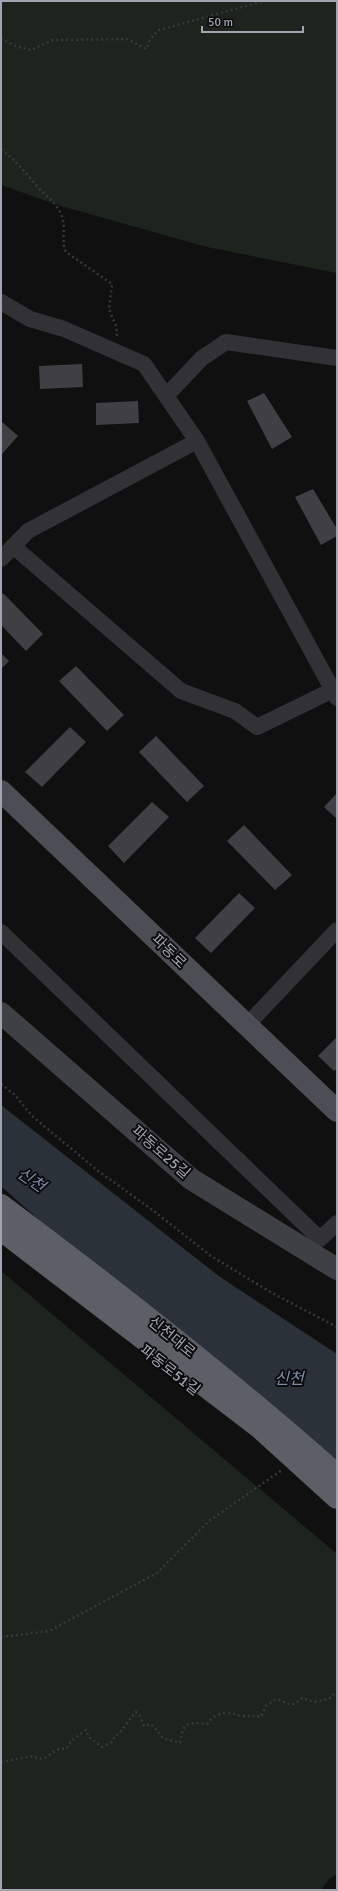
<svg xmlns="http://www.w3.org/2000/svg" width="338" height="1891" font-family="Signika,'Noto Sans KR',sans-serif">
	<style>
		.green { fill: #1d241e }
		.water { fill: #2a3139 }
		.building { fill: #3f3f44 }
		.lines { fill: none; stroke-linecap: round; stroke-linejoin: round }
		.path { stroke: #37383d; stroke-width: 2.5; stroke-dasharray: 2 3; stroke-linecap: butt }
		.street { stroke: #313136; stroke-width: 16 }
		.secondary { stroke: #3f4046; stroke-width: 22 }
		.primary { stroke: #4d4e55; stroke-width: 22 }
		.highway { stroke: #5d5f67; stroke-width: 22 }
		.labels { text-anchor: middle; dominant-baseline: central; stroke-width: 4; stroke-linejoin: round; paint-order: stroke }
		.street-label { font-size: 15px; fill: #a2a4b2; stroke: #0b0b0c }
		.water-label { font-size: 16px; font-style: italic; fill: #798dad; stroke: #0b0b0c }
	</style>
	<rect width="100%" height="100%" fill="#101011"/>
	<path class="green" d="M1 1H337V273L207 247 61 206 1 185Z
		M1 1271 337 1554V1874L329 1879 321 1890H1Z"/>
	<path class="water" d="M1 1105 220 1277 337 1354V1464L265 1422 1 1186Z"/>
	<path class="building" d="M82 364 83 387 40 389 39 366Z
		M264 393 292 437 272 449 247 401Z
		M138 401 139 423 96 425V403Z
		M1 421 18 436 1 455Z
		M313 489 337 529V536L321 545 295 497Z
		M3 593 43 634 26 651 1 625V596Z
		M1 653 9 661 1 669Z
		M76 666 124 715 107 731 59 681Z
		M70 727 86 742 42 787 25 772Z
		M156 736 204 786 187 802 139 752Z
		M337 793V819L324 807Z
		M152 802 169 817 124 863 108 846Z
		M244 825 292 875 275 890 227 841Z
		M239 893 255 908 211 953 195 938Z
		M337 1037V1069L334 1071 318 1056Z"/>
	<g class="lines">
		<path class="path" d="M1 38 15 46 31 50 53 40 127 39 146 49 151 38 159 30 264 1
			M1 149C17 162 24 171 37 186 46 197 57 202 62 217 66 228 61 243 66 252L112 284 109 309 116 326 117 336
			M1 1084 15 1095 32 1116 97 1170 155 1212 211 1256 272 1293 337 1327
			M1 1637 49 1631 157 1573 209 1521 282 1470
			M1 1762 33 1756 39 1759 45 1758 56 1750 67 1748 71 1741 86 1730 89 1737 102 1747 112 1742C115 1735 120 1733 124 1727 128 1722 131 1717 136 1712L140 1716 144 1726 150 1724 154 1727 163 1738 180 1743C183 1723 186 1722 207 1724 212 1717 220 1712 229 1713 234 1713 238 1716 242 1716 250 1717 252 1714 261 1717L266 1706 276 1699C288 1703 292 1709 302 1698L314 1702 329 1699 337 1691"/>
		<path class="street" d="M1 302 30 319 64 329 144 364 197 441 337 698
			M166 396 202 358 226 342 337 358
			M13 546 181 691 235 711 257 727 337 688
			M1 559 28 531 197 441
			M1 932 320 1239 337 1223
			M246 1026 337 930"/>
		<path class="secondary" d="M1 1013 191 1179 337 1269"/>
		<path class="primary" d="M1 791 337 1111"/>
		<path class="highway" d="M1 1205C116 1291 230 1380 337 1475
			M1 1230 260 1428 337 1498"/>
	</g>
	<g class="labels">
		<g class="street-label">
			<text transform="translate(169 951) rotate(44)">파동로</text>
			<text transform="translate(161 1152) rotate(41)">파동로25길</text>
			<text transform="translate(172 1337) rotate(39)">신천대로</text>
			<text transform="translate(170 1370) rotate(38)">파동로51길</text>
		</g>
		<g class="water-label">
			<text transform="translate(31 1180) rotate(35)">신천</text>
			<text x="289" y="1379">신천</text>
		</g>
	</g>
	<rect width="338" height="1891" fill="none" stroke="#a2a4b2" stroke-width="4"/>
	<path d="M202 26v6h101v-6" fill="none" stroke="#a2a4b2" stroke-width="2"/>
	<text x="208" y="26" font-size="12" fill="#a2a4b2" stroke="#0b0b0c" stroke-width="3" paint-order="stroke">50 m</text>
</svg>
